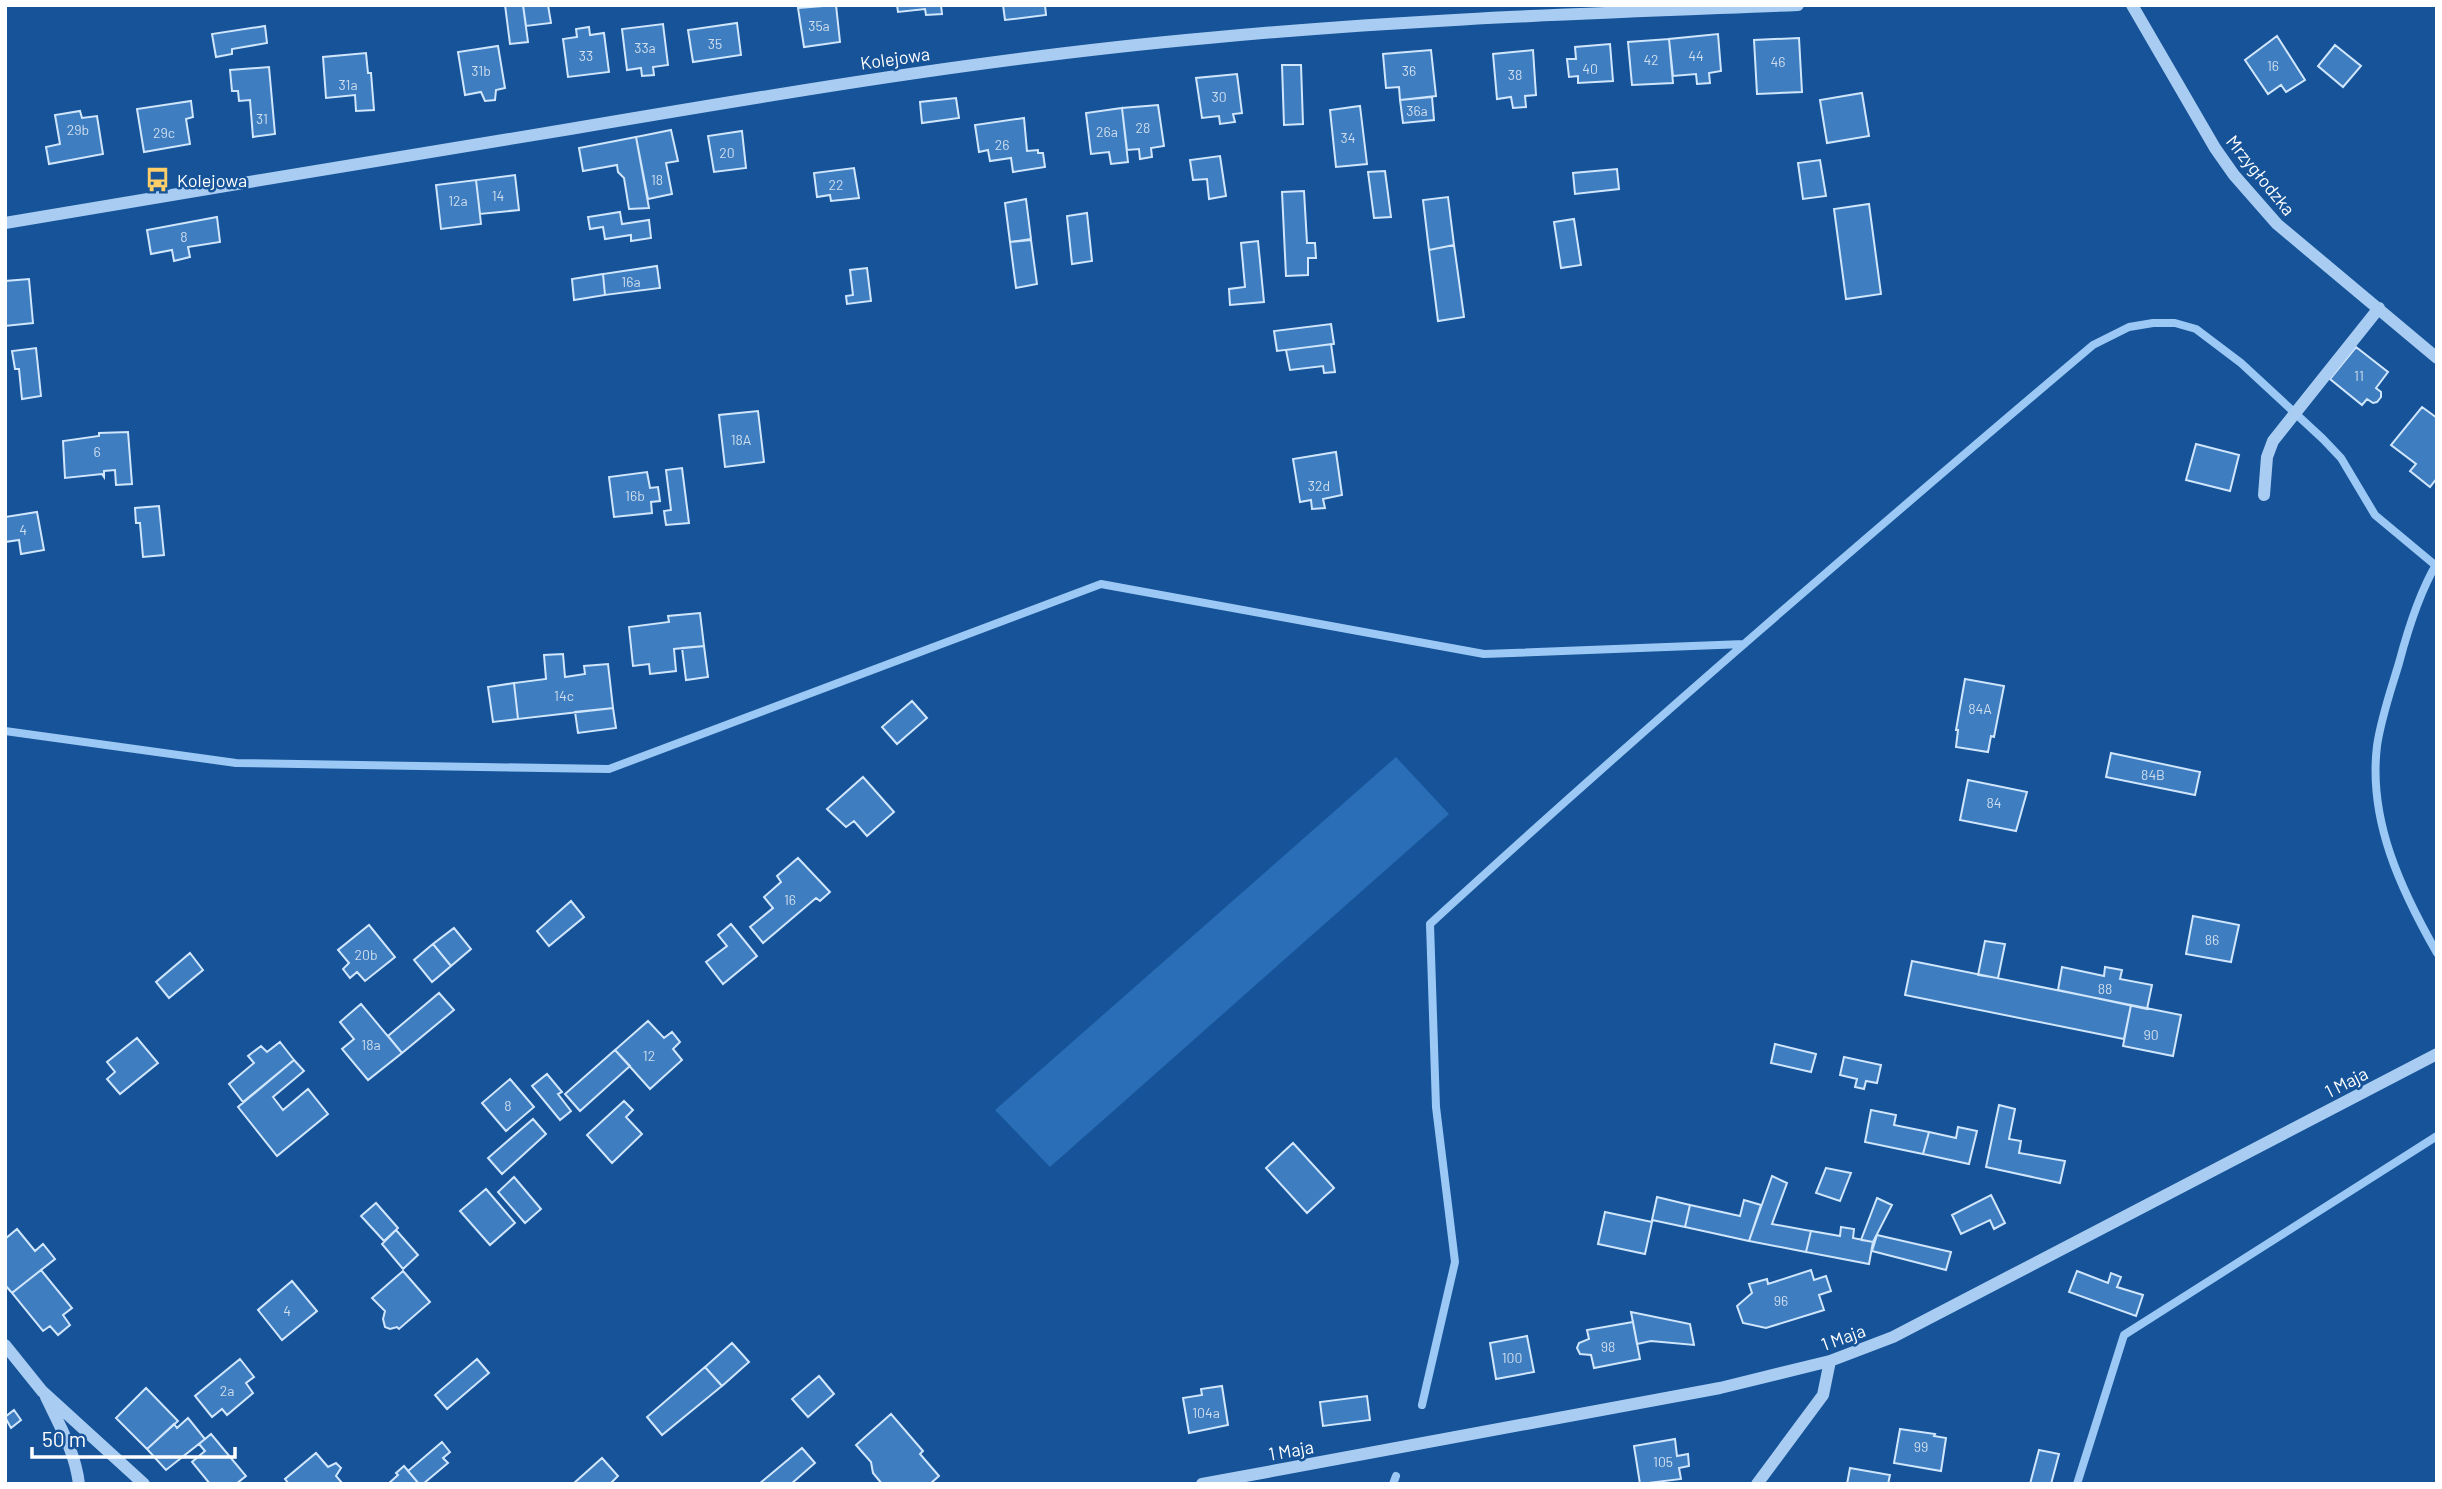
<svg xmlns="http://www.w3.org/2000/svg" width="2442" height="1489" font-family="Barlow,sans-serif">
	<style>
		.green { fill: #296eb6 }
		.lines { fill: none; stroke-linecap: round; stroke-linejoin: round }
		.stream { stroke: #9bc8f4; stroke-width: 8 }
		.building { fill: #3e7dbf; stroke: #d0e6fc; stroke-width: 2 }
		.minor { stroke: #a9cdf2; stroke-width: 12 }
		.labels { text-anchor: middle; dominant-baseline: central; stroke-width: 5; stroke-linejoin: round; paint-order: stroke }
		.number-label { font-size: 14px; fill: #cfdeef }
		.street-label { font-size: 18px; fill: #fff; stroke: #165398 }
		.poi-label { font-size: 18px; fill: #fff; stroke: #165398; text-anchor: start }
	</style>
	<rect width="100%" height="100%" fill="#165398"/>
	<path class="green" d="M1396 757 1449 814 1050 1167 995 1110Z"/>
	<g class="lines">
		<path class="stream" d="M2437 563C2419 593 2408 629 2399 663 2391 690 2381 718 2377 746 2368 820 2401 890 2437 953
			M5 731 236 763 609 769 1101 584 1484 654 1744 644
			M1422 1405 1455 1262 1436 1107 1430 924C1646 726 1869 535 2093 345L2129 327 2153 323H2175L2196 329 2241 363 2323 439 2341 458 2375 515 2435 565
			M1393 1484 1396 1476
			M2077 1484 2124 1335 2437 1136"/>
	</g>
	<path class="building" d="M505 5H523L528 42 510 44Z
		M523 5H548L551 23 526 26Z
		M836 5 840 42 804 47 798 8Z
		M897 5H941L942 14 926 15 925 9 898 12Z
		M1003 5H1045L1046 15 1005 20Z
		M737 23 741 55 693 62 688 30Z
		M663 24 668 65 653 67 654 75 642 76 641 68 627 70 622 29Z
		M265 26 267 43 232 49V54L216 57 212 34Z
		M589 27 590 35 604 33 609 72 568 77 563 39 577 37 576 29Z
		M1718 34 1721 71 1709 73 1710 83 1697 84 1696 74 1673 76 1669 39Z
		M2277 36 2305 80 2286 92 2281 85 2268 94 2245 60Z
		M1799 38 1802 92 1757 94 1754 40Z
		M1669 39 1673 83 1632 85 1628 42Z
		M1610 44 1613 81 1578 83V76L1569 77 1567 59H1576L1575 47Z
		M2335 45 2361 66 2343 87 2318 66Z
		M498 46 505 88 496 90 495 100 485 101 481 92 465 95 458 52Z
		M1431 50 1436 96 1400 100 1399 87 1386 88 1383 54Z
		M1533 50 1536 95 1525 96 1526 107 1513 108 1511 97 1497 99 1493 54Z
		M366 53 368 73H371L374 110 356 111 355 95 326 98 323 57Z
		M1282 65H1301L1303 124 1284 125Z
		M269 67 275 134 253 137 250 100 239 101 238 91H232L230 70Z
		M1237 74 1242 113 1233 114 1235 122 1220 124 1219 116 1202 118 1196 78Z
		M1862 93 1869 136 1827 143 1820 100Z
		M1432 97 1434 120 1403 123 1400 100Z
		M956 98 959 118 922 123 920 102Z
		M191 101 193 117 186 119 190 144 144 152 137 109Z
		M1158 105 1164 146 1151 148 1152 157 1140 159 1139 149 1127 150 1122 108Z
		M1360 106 1367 164 1336 167 1330 110Z
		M1122 108 1128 162 1111 164 1109 152 1091 154 1086 113Z
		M80 111 82 118 97 116 103 154 49 164 46 147 60 144 55 115Z
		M1024 118 1027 151 1038 150V153H1043L1045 167 1013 172 1011 158 990 161 988 150 979 152 975 125Z
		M671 130 678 161 666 163 672 194 648 199 636 137Z
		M742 131 746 168 714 172 708 136Z
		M636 137 649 208 629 209 624 178 618 172 617 165 583 171 579 148Z
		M1220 156 1226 196 1209 199 1207 179 1193 180 1190 160Z
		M1820 160 1826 196 1803 199 1798 163Z
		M854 168 859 198 831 201 830 195 817 197 814 173Z
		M1617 169 1619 189 1575 194 1573 173Z
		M1385 171 1391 217 1374 218 1368 172Z
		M515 175 519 210 480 214 476 180Z
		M476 180 481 224 441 229 436 185Z
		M1304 191 1307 243H1315L1316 258H1308V275L1286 276 1282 192Z
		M1448 197 1454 245 1429 250 1423 200Z
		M1026 199 1031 239 1010 242 1005 203Z
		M1869 204 1881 294 1846 299 1834 209Z
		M620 212 622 224 649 220 651 238 631 241V235L605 239 603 227 590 229 588 217Z
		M1087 213 1092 261 1072 264 1067 216Z
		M217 217 220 242 188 247 190 257 174 261 172 250 151 254 147 230Z
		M1574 219 1581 265 1561 268 1554 222Z
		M1031 240 1037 284 1016 288 1010 242Z
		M1258 241 1264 302 1230 305 1229 289 1245 287 1241 243Z
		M1454 245 1464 317 1438 321 1429 250Z
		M657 266 660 288 605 295 603 274Z
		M867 268 871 301 847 304 846 296 853 295 850 270Z
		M603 274 605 295 574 300 572 279Z
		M29 279 33 323 5 326V281Z
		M1331 324 1334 344 1277 351 1274 331Z
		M1331 344 1335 372 1324 373 1323 366 1290 370 1286 350Z
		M2356 347 2388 372 2376 388 2381 392V397L2377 402 2373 403 2367 399 2362 405 2330 379Z
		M36 348 41 396 22 399 19 369H15L12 351Z
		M2422 407 2437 418V478L2430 487 2410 471 2416 464 2391 445Z
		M758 411 764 462 725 467 719 415Z
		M128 432 132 484 116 485 115 470 104 471V477L102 474 65 478 63 441 99 436V433Z
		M2196 444 2239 455 2230 491 2186 480Z
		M1336 452 1342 495 1323 499 1325 508 1312 509 1311 500 1300 502 1293 459Z
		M682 468 689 523 666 525 664 511 671 510 666 470Z
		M647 472 650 488 658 487 660 501 651 502 652 513 614 517 609 477Z
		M159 506 164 555 143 557 140 523H136L135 508Z
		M37 512 44 550 21 554 19 540 5 542V517Z
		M700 613 704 646 674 649 676 671 650 674 649 664 633 666 629 627 669 622 668 616Z
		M704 646 708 677 686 680 682 648Z
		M563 654 565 677 585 674 584 666 608 664 613 708 518 719 514 683 546 679 544 655Z
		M1965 679 2004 686 1994 737 1991 736 1988 752 1956 747 1958 730H1956Z
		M514 683 518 719 493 722 488 687Z
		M912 701 927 718 897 744 882 727Z
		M613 708 616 728 578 733 575 712Z
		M2111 753 2200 772 2195 795 2106 777Z
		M863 777 894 812 867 836 854 821 846 827 827 809Z
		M1968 780 2027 792 2016 831 1960 820Z
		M798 858 830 892 820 901 816 898 763 943 750 927 773 908 764 897 781 882 777 876Z
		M571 901 584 917 549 946 537 931Z
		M2193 916 2239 925 2231 962 2186 954Z
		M731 924 757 956 723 984 706 962 727 946 718 935Z
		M369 925 395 957 365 981 357 972 350 978 343 969 349 963 338 950Z
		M454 928 471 949 451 966 433 944Z
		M1985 941 2005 944 1998 978 1978 975Z
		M433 944 451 966 432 982 414 960Z
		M190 953 203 970 169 998 156 982Z
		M1912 961 2131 1005 2124 1039 1905 995Z
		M2062 967 2104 976 2105 967 2122 970 2120 979 2152 985 2147 1009 2058 990Z
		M439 993 454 1010 402 1053 388 1036Z
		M361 1004 402 1053 368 1080 342 1049 354 1039 340 1022Z
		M2131 1005 2181 1015 2173 1056 2123 1046Z
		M648 1021 664 1038 672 1032 680 1042 673 1049 682 1060 650 1089 615 1050Z
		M137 1038 158 1063 120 1094 107 1079 115 1072 107 1062Z
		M280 1042 294 1060 243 1102 229 1084 254 1063 248 1056 261 1046 267 1052Z
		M1775 1044 1816 1054 1811 1072 1771 1063Z
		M615 1050 630 1066 580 1111 565 1094Z
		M1844 1057 1881 1065 1877 1083 1866 1081 1864 1089 1855 1087 1857 1079 1840 1075Z
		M294 1060 304 1071 273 1097 283 1110 308 1089 328 1114 277 1156 238 1107Z
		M547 1074 562 1092 558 1094 571 1111 560 1120 532 1086Z
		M510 1079 534 1107 506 1131 482 1103Z
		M624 1101 633 1110 626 1117 642 1134 612 1163 587 1135Z
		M1999 1105 2015 1109 2009 1139 2021 1141 2019 1153 2065 1161 2060 1183 1986 1167Z
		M1871 1110 1896 1115 1894 1125 1929 1132 1923 1154 1865 1142Z
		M533 1119 546 1134 502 1174 488 1158Z
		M1958 1127 1977 1131 1969 1164 1923 1154 1929 1132 1956 1138Z
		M1293 1143 1334 1188 1307 1213 1266 1168Z
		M1826 1168 1851 1173 1840 1201 1816 1193Z
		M1772 1176 1787 1183 1772 1224 1811 1231 1806 1252 1749 1241Z
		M514 1177 541 1209 525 1223 498 1192Z
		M486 1189 515 1223 490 1245 460 1211Z
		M1991 1195 2005 1223 1994 1229 1990 1220 1961 1234 1952 1215Z
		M1657 1197 1690 1205 1685 1227 1652 1220Z
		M1877 1198 1892 1205 1873 1242 1861 1240Z
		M1744 1200 1761 1205 1749 1241 1685 1227 1690 1205 1740 1216Z
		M376 1203 398 1228 384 1241 361 1216Z
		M1605 1212 1652 1222 1645 1254 1598 1244Z
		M1841 1227 1854 1229 1853 1238 1873 1242 1869 1264 1806 1252 1811 1231 1840 1236Z
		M17 1229 35 1251 43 1244 55 1259 12 1293 5 1285V1239Z
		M396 1230 418 1255 403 1269 382 1244Z
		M1877 1235 1951 1252 1946 1270 1872 1251Z
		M41 1270 72 1308 63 1315 70 1325 58 1335 50 1326 43 1331 12 1293Z
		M1811 1270 1814 1280 1826 1276 1831 1291 1819 1295 1824 1310 1766 1328 1743 1323 1737 1306 1752 1293 1749 1284 1767 1279 1768 1284Z
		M403 1271 430 1302 399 1329 397 1327 390 1329 385 1327 383 1319 385 1311 372 1298Z
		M2077 1271 2108 1283 2111 1273 2121 1277 2117 1287 2143 1295 2136 1316 2069 1292Z
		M292 1281 317 1311 282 1340 258 1310Z
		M1631 1312 1690 1324 1694 1345 1651 1341 1637 1344Z
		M1633 1322 1640 1359 1594 1368 1591 1355 1580 1354 1577 1348 1579 1343 1589 1339 1587 1330Z
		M1527 1336 1534 1372 1496 1379 1490 1343Z
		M732 1343 749 1362 722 1386 705 1367Z
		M240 1359 254 1377 246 1383 253 1393 227 1415 222 1409 212 1417 195 1396Z
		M477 1359 489 1373 447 1409 435 1395Z
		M705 1367 722 1386 662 1435 647 1417Z
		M819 1376 834 1394 808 1417 792 1399Z
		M1222 1386 1228 1425 1189 1433 1183 1398 1202 1395 1201 1389Z
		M146 1388 178 1421 147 1449 116 1418Z
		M1367 1396 1370 1420 1323 1426 1320 1402Z
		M14 1410 21 1420 11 1428 5 1417Z
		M891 1414 923 1451 920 1454 939 1476 930 1484H882L873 1473 871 1462 856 1445Z
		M188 1418 205 1439 166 1470 147 1449 174 1424 177 1428Z
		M1900 1429 1935 1434 1934 1436 1946 1438 1941 1471 1894 1463Z
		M211 1434 246 1476 236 1484H210L192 1462 205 1451 199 1444Z
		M1675 1439 1677 1456 1688 1454 1689 1466 1679 1468 1681 1479 1640 1484 1634 1446Z
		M442 1442 450 1452 443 1458 448 1463 423 1484H419L408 1471Z
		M802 1448 815 1463 791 1484H759Z
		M2039 1450 2059 1454 2051 1484H2030Z
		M316 1453 328 1467 336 1463 341 1468 336 1476 343 1484H289L285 1479Z
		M602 1458 618 1476 610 1484H573Z
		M404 1466 419 1484H388L398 1475 396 1473Z
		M1850 1468 1890 1475 1888 1484H1847Z"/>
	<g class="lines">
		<path class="minor" d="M2132 5 2215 148 2234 175 2277 224 2437 358
			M5 223C193 191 382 160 570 129 782 93 994 57 1208 38 1404 19 1601 13 1798 5
			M2264 495 2267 457 2273 441 2379 308
			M5 1345 42 1391 144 1484
			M46 1397C60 1426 75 1452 79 1484
			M1202 1484 1720 1388 1830 1361 1893 1337 2437 1054
			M1757 1484 1823 1395 1830 1361"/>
	</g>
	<defs>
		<symbol id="bus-bare" viewBox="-9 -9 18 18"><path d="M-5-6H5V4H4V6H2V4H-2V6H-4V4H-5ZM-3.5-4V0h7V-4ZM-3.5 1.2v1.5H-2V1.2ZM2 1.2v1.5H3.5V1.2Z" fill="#ffce69" stroke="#165398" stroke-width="2.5" paint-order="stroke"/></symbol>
	</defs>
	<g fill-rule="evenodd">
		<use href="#bus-bare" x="140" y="162" width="35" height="35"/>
	</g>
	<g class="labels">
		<g class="number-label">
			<text x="819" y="25">35a</text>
			<text x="715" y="43">35</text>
			<text x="645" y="47">33a</text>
			<text x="586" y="55">33</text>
			<text x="1696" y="55">44</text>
			<text x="1651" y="59">42</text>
			<text x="1778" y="61">46</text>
			<text x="2273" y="65">16</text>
			<text x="1590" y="68">40</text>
			<text x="481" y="70">31b</text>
			<text x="1409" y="70">36</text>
			<text x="1515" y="74">38</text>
			<text x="348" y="84">31a</text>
			<text x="1219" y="96">30</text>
			<text x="1417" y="110">36a</text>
			<text x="262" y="118">31</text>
			<text x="1143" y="127">28</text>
			<text x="78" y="129">29b</text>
			<text x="1107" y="131">26a</text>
			<text x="164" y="132">29c</text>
			<text x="1348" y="137">34</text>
			<text x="1002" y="144">26</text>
			<text x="727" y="152">20</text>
			<text x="657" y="179">18</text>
			<text x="836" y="184">22</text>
			<text x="498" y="195">14</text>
			<text x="458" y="200">12a</text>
			<text x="184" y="236">8</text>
			<text x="631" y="281">16a</text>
			<text x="2359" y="375">11</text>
			<text x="741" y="439">18A</text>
			<text x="97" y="451">6</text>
			<text x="1319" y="485">32d</text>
			<text x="635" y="495">16b</text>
			<text x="23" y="529">4</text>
			<text x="564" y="695">14c</text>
			<text x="1980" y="708">84A</text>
			<text x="2153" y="774">84B</text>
			<text x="1994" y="802">84</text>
			<text x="790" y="899">16</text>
			<text x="2212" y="939">86</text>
			<text x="366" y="954">20b</text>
			<text x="2105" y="988">88</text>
			<text x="2151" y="1034">90</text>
			<text x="371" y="1044">18a</text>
			<text x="649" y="1055">12</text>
			<text x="508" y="1105">8</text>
			<text x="1781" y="1300">96</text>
			<text x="287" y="1310">4</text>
			<text x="1608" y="1346">98</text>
			<text x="1512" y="1357">100</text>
			<text x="227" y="1390">2a</text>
			<text x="1206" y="1412">104a</text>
			<text x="1921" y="1446">99</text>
			<text x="1663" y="1461">105</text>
		</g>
		<g class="street-label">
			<text transform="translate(895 58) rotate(-8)">Kolejowa</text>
			<text transform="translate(2261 175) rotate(51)">Mrzygłodzka</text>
			<text transform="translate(2346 1082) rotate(-27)">1 Maja</text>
			<text transform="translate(1843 1337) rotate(-20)">1 Maja</text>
			<text transform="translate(1291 1450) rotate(-10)">1 Maja</text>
		</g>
		<g class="poi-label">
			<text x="177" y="180">Kolejowa</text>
		</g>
	</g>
	<rect width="2442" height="1489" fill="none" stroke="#ffffff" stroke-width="14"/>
	<path d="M32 1447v10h203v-10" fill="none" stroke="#ffffff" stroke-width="3.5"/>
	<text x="42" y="1447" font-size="21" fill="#ffffff" stroke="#165398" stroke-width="5" paint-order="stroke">50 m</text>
</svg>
